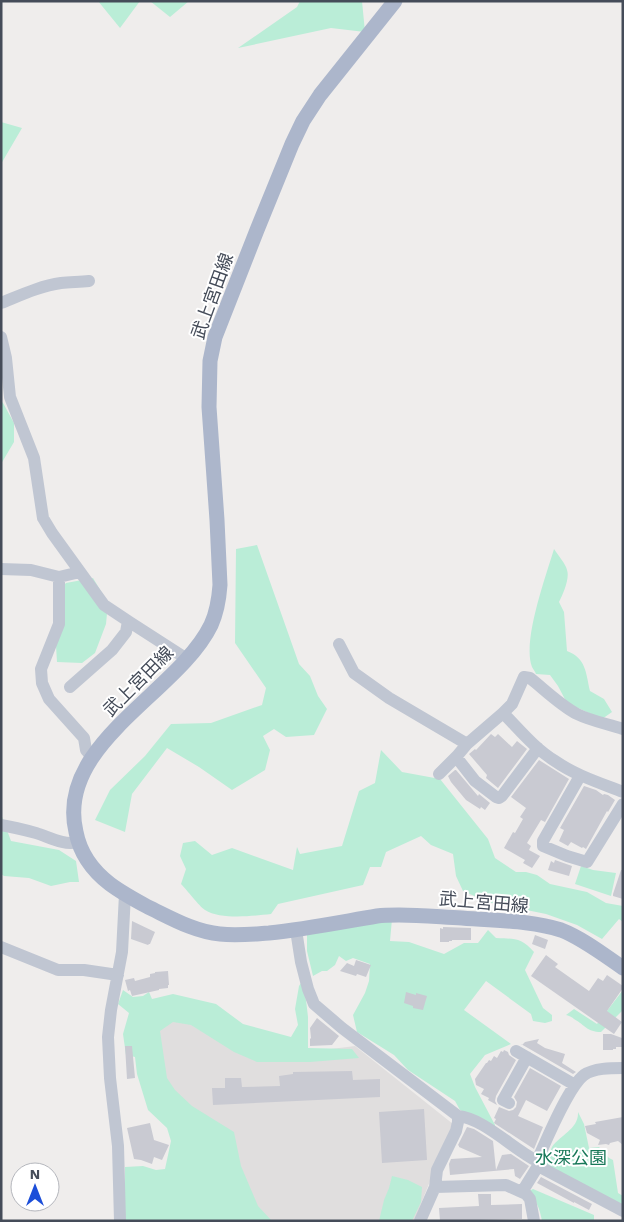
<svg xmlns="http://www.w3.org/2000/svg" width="624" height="1222" font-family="'Work Sans','Noto Sans JP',sans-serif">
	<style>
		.education { fill: #e0dede }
		.green { fill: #baedd7 }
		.building { fill: #c9cad2 }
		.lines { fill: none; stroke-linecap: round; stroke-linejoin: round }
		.minor { stroke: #c0c6d2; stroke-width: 12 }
		.major { stroke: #acb6cb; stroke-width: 15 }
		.labels { text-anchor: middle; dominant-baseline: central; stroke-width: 4; stroke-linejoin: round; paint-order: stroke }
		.street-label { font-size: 18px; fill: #454c59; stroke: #fff }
		.park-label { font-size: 18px; fill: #187859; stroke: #fff }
	</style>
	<rect width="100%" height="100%" fill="#efedec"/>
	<path class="education" d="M187 1018 229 1048 323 1050 355 1046 453 1124 414 1221H263L175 1124 152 1026Z"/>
	<path class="green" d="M98 1H140L120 28Z
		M150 1H189L170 17Z
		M300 1H362L365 32 331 28 238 48 297 7Z
		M1 122 22 128 1 164Z
		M1 401 3 403 14 423V442L1 464Z
		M257 545 299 664 310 676 318 696 327 709 314 735 286 737 274 729 263 736 270 750 265 770 232 790 199 767 167 748 132 794 125 832 95 820 110 790 145 756 171 724 211 723 262 705 266 688 235 643 236 549Z
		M554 549C557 554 566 564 567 570 570 578 563 594 559 602L564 612 567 651C586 658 586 673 590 691L604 699 612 712 602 719 567 703 558 686 550 675 536 674C535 671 533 669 532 667 522 641 546 576 554 549Z
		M93 578 108 603 106 624 95 653 82 663 57 662 53 596 66 583Z
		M381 750 402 772 440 779 488 839 495 858 516 872H526L537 875 550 884 587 892 606 903 623 906V922L619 919 602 939 577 925 546 914 488 902 463 891 456 876 453 854 431 845 421 836 386 852 381 867H370L363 885 278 904 271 914C253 916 221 920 205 910 199 906 187 890 181 884L186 869 180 856 183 843 195 841 212 855 232 848 293 870 297 847 300 854 342 846 359 791 375 783Z
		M1 814 11 841 59 850 76 861 79 882H70L51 886 29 878 4 876 1 874Z
		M581 866 593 870 616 873 611 896 575 884Z
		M392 919 390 941 409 942 444 954 464 943H478L488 930 496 938C514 939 521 937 534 952L525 970 543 1008 552 1015V1021L545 1023 533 1021 531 1014 486 981 464 1010 511 1044 485 1055 470 1074 475 1087 495 1125V1129L460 1110 455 1101 408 1070 394 1055 357 1032 353 1015 365 993 369 981 370 964 353 958 346 961 339 956 335 965 327 971H322L313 976 307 951V933Z
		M301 983 306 1000 308 1017V1048L352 1049 359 1058 310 1062H257L234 1052 191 1025 173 1022 160 1031 167 1078 175 1090 192 1106 234 1132 241 1166 258 1206 272 1221H125V1167L143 1166 156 1170 165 1169 171 1141 167 1128 148 1110 137 1074 135 1057 126 1055 123 1034 129 1013 118 1004 123 990 133 997 143 996 149 992 152 999 173 994 216 1004 243 1024 291 1037 298 1025 295 1009 299 986Z
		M623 990V1010L601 1032C587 1032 585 1025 574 1019 572 1017 569 1016 566 1015L574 1009 597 1024Z
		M578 1112 584 1124 589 1148 599 1147 609 1158 613 1160 618 1193 623 1196V1209L544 1166C547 1160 549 1153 552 1147 560 1135 579 1129 578 1112Z
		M392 1176 408 1180 422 1187 421 1202 412 1221H379L384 1200 389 1188Z
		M533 1189 594 1215V1220L596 1221H542C540 1209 536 1200 529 1191Z"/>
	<path class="building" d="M491 734 495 737 498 734 512 747 517 741 527 749 498 788 486 778 487 775 469 754 475 749 476 750Z
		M539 760 569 779 545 822 541 820 527 843 531 846 529 850 540 856 532 868 523 863 525 860 504 848 513 832 515 833 523 819 520 817 526 808 511 797Z
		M455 770H456L478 796 479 794 490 803 485 810 481 807 480 809 466 800 451 782 448 776Z
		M584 786 596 790 603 795 604 794 608 795 615 800 608 812 607 811 586 849 583 847 582 848 571 842 568 846 559 841 564 830 560 828Z
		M555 860 572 866 569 876 548 870 551 861 554 863Z
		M621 870H623V899L613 896V894Z
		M132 921 155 932 150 944H149L148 945 131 939Z
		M443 927 471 928V940H452V941H449V942H440V928L443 929Z
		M535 935 548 940 545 949 532 944Z
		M546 955 558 964 555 967 589 991 598 978 603 981 607 975 623 986V988L607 1011 622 1022 614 1034 531 976Z
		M356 960 371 965 366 977 357 974 356 976 340 971 347 963 354 966Z
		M168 971 169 985H168V988L159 989V990L132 996 130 990 128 991 125 980 134 978 135 981 150 977V974L155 973V972Z
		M406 992 416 995V993L427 996 423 1010 413 1008V1006L404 1003Z
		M317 1018 339 1036 332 1045 310 1046V1039L311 1038 310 1028Z
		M603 1034H611L622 1038V1047H616V1049H613V1050H603Z
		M539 1039 537 1043 545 1048 565 1054 562 1063 576 1072 573 1074 521 1044 522 1045 525 1042Z
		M125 1046H132L135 1078 127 1079Z
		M504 1050 508 1052 509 1055 516 1060 496 1096 495 1101 497 1105 488 1100 489 1098 481 1094 484 1089 476 1085 475 1079 486 1063H487L489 1060 491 1061 494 1056 497 1058 501 1051 503 1052Z
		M530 1068 561 1086 547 1111 526 1100 518 1116 543 1127 534 1149 494 1123 496 1119 494 1118 499 1107 509 1111 513 1110 516 1107 517 1102 514 1097Z
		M352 1071 353 1080 380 1079V1097L213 1105 212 1088H225V1078H241L242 1087 280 1086 279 1076 293 1074V1072Z
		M424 1109 427 1160 382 1163 379 1112Z
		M623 1117V1145L618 1141 610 1143 609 1145 606 1144 598 1145 600 1140 587 1133 585 1126 596 1124 595 1122Z
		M150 1123 154 1140 169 1145 162 1160 154 1157 152 1164 141 1160 134 1159 127 1128Z
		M467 1127 474 1129 493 1141 496 1170 502 1155 511 1154 529 1166 520 1179 515 1176 514 1169 450 1175 449 1164 451 1159 482 1157 459 1147V1146L458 1145Z
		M541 1177 592 1204 589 1210 574 1202V1203L537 1183Z
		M478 1194H491V1205L522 1204V1219L440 1221 439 1208 479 1206Z"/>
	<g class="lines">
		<path class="minor" d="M1 303C21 295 40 286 61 283 70 282 79 282 89 281
			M1 337 6 358 10 397 34 458 43 518 52 533 104 605 128 621 126 632 112 650 70 687
			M1 569 31 570 59 577 80 572
			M59 577V624L41 669 42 683 49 699 84 738 86 750 92 757
			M128 621 187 659
			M339 644 354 673 389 698 467 744
			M503 713 467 744 457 756V758L475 781 496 797 499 798 502 796 538 748
			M623 729C608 724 591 721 577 714 560 705 545 690 530 678L524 677 512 704 503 713C519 729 535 749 555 761 575 775 600 783 623 792
			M439 774 457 756
			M580 776 543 841V846L567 856 587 862 623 804
			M1 825C13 827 25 830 36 833 49 837 64 846 78 842
			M296 930 301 962 308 989 314 1004 342 1028 458 1116V1122L456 1131 437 1170 435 1187 420 1221
			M1 947 58 970H84L118 975
			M516 1051 575 1085
			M509 1103 503 1100 527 1057
			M458 1116C483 1118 513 1149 537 1161
			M538 1166 623 1211
			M435 1187 506 1185 526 1194 530 1199 534 1221
			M522 1192 538 1166 537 1161C546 1141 568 1087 584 1075 594 1068 611 1068 623 1068
			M120 1221 118 1146 110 1078 108 1037 111 1010 122 952 125 894"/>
		<path class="major" d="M395 1 320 95 303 121 292 144 257 230 215 337 210 361 209 407 217 520 220 585C219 599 217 612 211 625 178 693 55 744 76 832 80 853 93 871 110 884 122 893 135 900 148 907 171 918 195 932 220 934 237 936 253 934 269 933 306 929 341 922 377 916 384 915 392 915 399 915 420 915 441 917 462 918 495 921 530 920 561 930 582 938 604 955 623 968"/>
	</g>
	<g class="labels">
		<g class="street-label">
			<text transform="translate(212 296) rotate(-70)">武上宮田線</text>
			<text transform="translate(138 681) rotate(-45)">武上宮田線</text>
			<text transform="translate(484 902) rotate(5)">武上宮田線</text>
		</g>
		<g class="park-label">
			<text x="571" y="1157">水深公園</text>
		</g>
	</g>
	<rect width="624" height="1222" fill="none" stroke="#454c59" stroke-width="5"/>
	<g transform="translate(35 1187)"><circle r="24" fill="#ffffff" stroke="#b5b7bd"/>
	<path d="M0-4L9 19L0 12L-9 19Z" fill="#1c4ed9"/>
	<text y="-8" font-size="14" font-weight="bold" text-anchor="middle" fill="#454c59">N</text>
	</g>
</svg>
